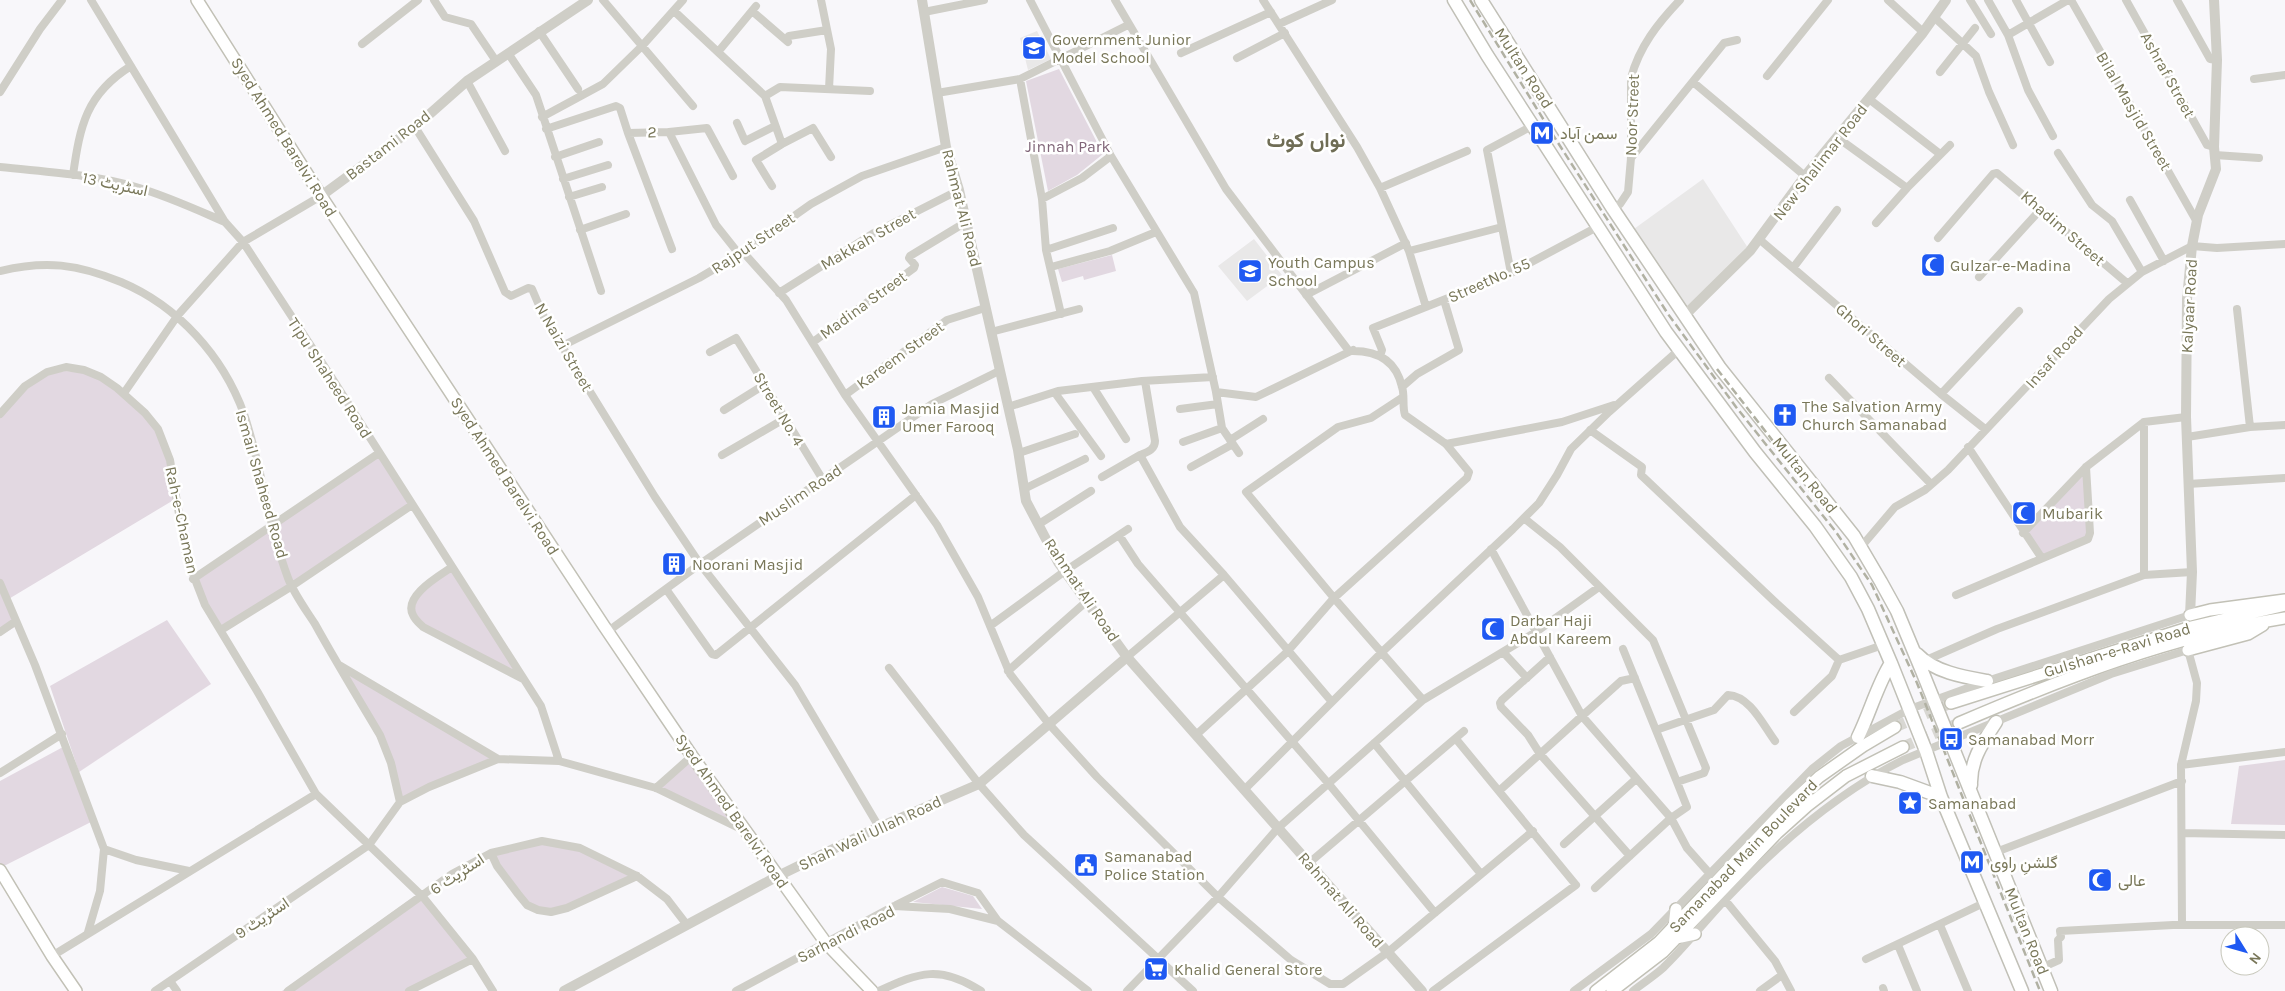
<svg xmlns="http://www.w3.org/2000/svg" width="2285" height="991" font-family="Karla,Vazirmatn,sans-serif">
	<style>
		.built { fill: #e9e8e8 }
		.green { fill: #e2d8e1 }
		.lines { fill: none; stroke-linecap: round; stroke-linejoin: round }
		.secondary-tunnel { stroke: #d8d7d2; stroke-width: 11; stroke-dasharray: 11 5.5; stroke-linecap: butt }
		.secondary-casing { stroke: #c2c1b6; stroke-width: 14 }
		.primary-casing { stroke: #c1c0b7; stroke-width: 15 }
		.minor { stroke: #cfcec7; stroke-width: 8 }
		.tertiary { stroke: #cfcec7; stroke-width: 10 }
		.secondary { stroke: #fff; stroke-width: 11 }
		.primary { stroke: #fff; stroke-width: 12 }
		.rail { stroke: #b1b1a3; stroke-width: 2.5; stroke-dasharray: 8 4; stroke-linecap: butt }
		.labels { text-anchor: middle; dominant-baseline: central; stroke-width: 5; stroke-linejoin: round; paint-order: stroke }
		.poi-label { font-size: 16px; fill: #797759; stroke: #fff; text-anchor: start }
		.street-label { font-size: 16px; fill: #797759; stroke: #fff }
		.park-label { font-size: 16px; fill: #816679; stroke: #fff }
		.district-label { font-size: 21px; font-weight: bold; fill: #6f6d55; stroke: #fff }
	</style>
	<rect width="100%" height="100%" fill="#f8f7fa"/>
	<path class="built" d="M1037 31 1051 59 1028 70 1020 38Z
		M1703 179 1750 251 1688 320 1627 234Z
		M1254 239 1282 275 1247 301 1218 266Z"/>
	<path class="green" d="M1059 69 1103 154 1077 175 1048 191 1026 81Z
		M1112 255 1116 271 1084 280 1083 276 1062 282 1058 269Z
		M65 371 84 372 101 380 130 398 165 442 177 498 7 600 18 625 0 636V414L9 403 45 375Z
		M379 453 412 505 221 630 204 603 196 575Z
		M2086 467 2088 539 2041 557 2025 532Z
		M452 567 524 680 423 627 413 617V599Z
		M167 620 211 684 79 772 50 686Z
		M337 664 498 759 398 805 391 763Z
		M63 747 91 822 0 868V781Z
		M692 756 749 833 656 788Z
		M2285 760V825L2231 824 2239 766Z
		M542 841 580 848 637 876 551 912 527 905 491 853Z
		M942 887 973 896 982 909 913 902Z
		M419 893 473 959 409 991H282Z"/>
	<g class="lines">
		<path class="secondary-tunnel" d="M1895 727 1951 703
			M1903 747 1959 723"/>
		<defs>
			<path id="secondary" d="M197 0 321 196 604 626 692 756 826 943 872 991
				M2190 615 2210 610 2285 600
				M2188 650 2248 634 2263 625
				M1951 703 2191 627 2285 605
				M1959 723C2064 678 2172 636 2285 618
				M0 870 52 956 76 991
				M1674 927 1676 909
				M1676 938 1695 934
				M1596 991 1659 942 1790 804 1819 777 1863 746 1895 727
				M1612 991 1663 952 1777 833 1807 806 1846 776 1903 747"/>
			<path id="primary" d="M1454 0 1487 55 1666 332 1755 452 1815 526 1851 577 1868 609 1891 663 1926 751 1941 797 2022 991
				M1481 0 1613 209 1720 368 1854 536 1881 582 1897 611 1922 671 2051 991
				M1917 654C1934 672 1964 677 1987 681
				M1858 737C1870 713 1877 685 1891 663
				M1872 776 1900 782 1941 797
				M1971 785C1970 760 1983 742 1996 722"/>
		</defs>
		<use href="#secondary" class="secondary-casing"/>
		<use href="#primary" class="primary-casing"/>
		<path class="minor" d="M91 0 225 222 243 242 330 375 541 706 559 761
			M434 0 445 17 471 24 496 61
			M603 0 693 106
			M821 0 831 49 829 89
			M1030 0 1111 156 1082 178 1042 199
			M1115 0 1226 189 1349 351C1375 350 1396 359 1402 387 1405 396 1402 406 1405 415L1446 444 1469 472 1467 478 1334 598 1286 653 1196 735
			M1263 0 1357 147 1380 188 1409 251 1426 307
			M1888 0 1923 32
			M1970 0 1991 34
			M1988 0 2008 35 2028 90 2053 136
			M2016 0 2050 62
			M2071 0 2197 222
			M2126 0 2207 145 2214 147
			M2177 0 2210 59 2217 60
			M674 11 765 96 782 144 756 160 772 186
			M752 11 788 42
			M924 12 984 0
			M1934 17 1976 56 1989 92 2013 145
			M1279 24 1332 0
			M539 31 578 89
			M2008 35 2068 0
			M789 36 827 30
			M362 44 418 0
			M718 52 756 6
			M508 53 536 95 601 291
			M1181 53 1271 12
			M1237 58 1285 33
			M1940 72 1975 28
			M1767 76 1828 0
			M1020 79 1042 199 1046 250 1061 314
			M2254 79 2285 75
			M467 81 505 151
			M1693 82 1805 176
			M0 92 40 29 62 0
			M937 93 1020 79 1128 25
			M765 96 780 87 870 91
			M1869 99 1940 154
			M542 117 603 84 642 46 683 0
			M737 123 745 141 775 126
			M415 127 474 221 505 292 511 296 528 288 532 289 544 317 655 497 700 564 795 685 879 827
			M546 129 616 106 620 108 628 133 669 132 716 225 739 254
			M669 132 707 128 733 176
			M628 133 672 249
			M1838 138 1907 188
			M782 144 813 128 831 157
			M2058 153 2092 205 2112 221 2142 272
			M2215 155 2259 158
			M1111 156 1194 293 1216 392 1256 397 1353 350
			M555 157 599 142
			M1631 158 1724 43 1737 40
			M0 167C45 172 92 174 136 187 167 196 195 209 225 222
			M73 175C80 126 86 94 131 66
			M563 179 608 165
			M1380 188 1467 151
			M569 197 602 187
			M2130 200 2164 261
			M1613 209 1620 204 1628 192 1631 158V78C1639 47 1658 23 1680 0
			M1876 223 1907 188 1950 145
			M580 230 626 214
			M1938 238 1993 174 1997 173 2127 283
			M1759 239 1941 394 1985 429
			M1046 250 1113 228
			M1409 251 1502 227
			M743 252 786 300 845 395 937 525 978 597 1010 674 1049 724 1097 777 1218 897 1291 960 1330 984H1343L1388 952 1533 831
			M1051 267 1110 251 1156 232
			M1793 268 1837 210
			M0 271C46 260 77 264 121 282 178 306 223 356 244 414 262 468 268 525 288 578 294 594 306 610 315 624 336 662 358 698 380 735L391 763 400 802 369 845 155 991
			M1511 273 1487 150 1534 125
			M1979 277 2041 209
			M779 293 874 233 959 190
			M1306 295 1406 243
			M2237 309 2250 427
			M991 332 1079 309
			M813 342 914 268 915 265 909 258 910 256 966 222
			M562 346 699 278 743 252 811 204 862 176 946 147
			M710 352 736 338 823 480
			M1380 356 1382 350 1373 328 1511 273 1599 226
			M1829 378 1931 484
			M1145 381 1155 441C1155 450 1147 452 1140 455L1180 527 1224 575 1332 702
			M1093 387 1126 439
			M1402 387 1417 374 1459 350 1444 300
			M1216 392 1222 428 1239 453
			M124 393 178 315 243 242 321 196
			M1055 393 1101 456
			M1941 394 2019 311
			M845 395 947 320 985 308
			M1403 397 1371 418 1338 427 1246 492 1334 598 1423 700
			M1008 407 1058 391 1142 381 1213 377
			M1180 409 1218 404
			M724 410 764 385
			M0 414 25 386 47 372 66 367 84 370 101 377 117 388 145 413 158 429 170 460 186 556 205 605 257 691 316 794 423 897 473 959 493 991
			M1590 430 1642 467 1641 475 1774 601 1839 660 1883 645
			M2187 437 2250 427 2285 425
			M1230 440 1263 419
			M1183 442 1222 428
			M1446 444 1562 422 1614 405
			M1968 447 2041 557
			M1019 453 1075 434
			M722 455 784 419
			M1191 467 1233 444
			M1102 477 1140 455
			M2188 484 2285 478
			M1024 489 1085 459
			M1524 518 1560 547 1653 640 1706 768 1704 773 1677 782 1623 649
			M1039 524 1091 491
			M2023 533 2086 467 2144 422 2186 417
			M1119 535 1138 564 1328 783 1435 913
			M1861 547 1895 507 1925 490 1948 470 2109 299 2142 272 2192 246 2217 248 2285 244
			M1491 549 1582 716 1621 681 1635 678
			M452 567C439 576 403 596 413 615 415 620 420 624 423 627L523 679
			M2144 575 2192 572
			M193 579 379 453
			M0 583 35 665 104 849 100 891 88 932
			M666 589 712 654 716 655 916 495
			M1956 595 2088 539 2090 533 2086 467
			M990 626 1065 571 1128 529
			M221 630 292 586 412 505
			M0 632 16 621
			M607 632 700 564 932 404 999 371
			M1503 652 1527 678
			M1127 657 1224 575
			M1550 657 1502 700 1500 703 1501 707 1528 735 1540 754 1630 856
			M1924 661 1997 629 2144 575V422
			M339 665 498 759
			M889 668 979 784 1024 835 1193 991
			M1008 671 1087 601
			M1794 712 1832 676 1839 660
			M1656 730 1714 710 1728 695C1750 696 1763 725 1775 741
			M1374 743 1481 874
			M2181 765 2285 752
			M0 773 62 734
			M1677 782 1687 807 1671 818 1687 848 1710 874
			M656 788 692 756
			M1244 790 1381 653 1513 529 1539 503 1557 475 1571 449 1609 412 1680 349
			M1499 791 1582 716 1671 818 1595 888
			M400 802 429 787 498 759 559 761 656 788 745 831
			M2182 833 2285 835
			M1564 844 1636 779
			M104 849 136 860 189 871
			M1996 852 2182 781
			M491 853 497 866 518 894 527 905 538 910 551 912 567 908 637 876
			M1309 863 1464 731
			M1725 900 1775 961 1791 991
			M896 905 942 882 978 893 998 921
			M1940 925 1968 991
			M1898 945 1917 991
			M52 956 316 794
			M1866 959 1986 902
			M2041 968 2059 960 2058 940 2061 937 2060 931 2173 925H2285
			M170 981 177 991
			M1883 988 1884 991
			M288 991 452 874 491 853 542 841 580 848 637 876 667 899 687 925
			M409 991 473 959
			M736 991 894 906 950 909 998 921 1088 991
			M879 991C920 972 940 965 981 991
			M1127 991 1218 897 1278 828 1423 700 1536 632 1599 587
			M1433 991 1576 885 1456 739
			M1574 991 1651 934 1812 769 1841 746 1910 709 1987 681 2190 615
			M1633 991C1643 983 1654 976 1663 968 1685 947 1704 922 1725 900 1777 845 1835 794 1903 760L2111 674 2188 650 2197 683 2196 701 2181 765 2182 925
			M1760 991 1782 975"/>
		<path class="tertiary" d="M922 0 946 147 959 190 1018 450 1026 501 1058 562 1127 657 1422 991
			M321 196 415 127 467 81 588 0
			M1685 315 1750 251 1805 176 1922 34 1946 0
			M2190 615 2192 572 2186 417 2187 299 2192 246 2198 215 2216 169 2214 147 2217 60 2214 0
			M564 991 778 876 868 832 979 784 1127 657"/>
		<use href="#secondary" class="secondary"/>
		<use href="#primary" class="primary"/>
		<path class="rail" d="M1470 0 1553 135 1668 314 1736 407 1836 532 1872 585 1917 683 2040 991
			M1717 369 1783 454"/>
	</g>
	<defs>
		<symbol id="school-square" viewBox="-11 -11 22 22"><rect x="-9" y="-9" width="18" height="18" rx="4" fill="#1f59f2" stroke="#fff"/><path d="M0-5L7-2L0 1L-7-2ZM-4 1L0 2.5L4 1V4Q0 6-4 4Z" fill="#fff"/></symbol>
		<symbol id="metro-square" viewBox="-11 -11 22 22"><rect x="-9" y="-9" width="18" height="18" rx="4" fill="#1f59f2" stroke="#fff"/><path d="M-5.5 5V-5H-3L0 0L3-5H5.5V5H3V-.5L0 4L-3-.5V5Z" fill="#fff"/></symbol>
		<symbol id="mosque-square" viewBox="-11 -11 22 22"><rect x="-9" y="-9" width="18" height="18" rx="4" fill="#1f59f2" stroke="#fff"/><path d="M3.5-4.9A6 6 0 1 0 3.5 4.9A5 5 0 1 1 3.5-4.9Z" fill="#fff"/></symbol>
		<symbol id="church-square" viewBox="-11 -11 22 22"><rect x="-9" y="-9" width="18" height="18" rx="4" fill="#1f59f2" stroke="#fff"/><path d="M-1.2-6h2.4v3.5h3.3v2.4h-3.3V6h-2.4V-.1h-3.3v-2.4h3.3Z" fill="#fff"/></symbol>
		<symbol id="building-square" viewBox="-11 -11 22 22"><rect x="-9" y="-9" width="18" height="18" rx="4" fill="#1f59f2" stroke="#fff"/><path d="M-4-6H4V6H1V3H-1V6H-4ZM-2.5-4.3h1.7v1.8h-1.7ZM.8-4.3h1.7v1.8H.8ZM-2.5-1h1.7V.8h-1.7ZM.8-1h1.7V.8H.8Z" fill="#fff"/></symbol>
		<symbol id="bus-square" viewBox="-11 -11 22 22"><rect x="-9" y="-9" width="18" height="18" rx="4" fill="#1f59f2" stroke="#fff"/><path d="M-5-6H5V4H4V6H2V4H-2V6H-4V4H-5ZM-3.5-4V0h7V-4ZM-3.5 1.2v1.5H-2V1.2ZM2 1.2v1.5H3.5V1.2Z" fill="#fff"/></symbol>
		<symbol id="sight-square" viewBox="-11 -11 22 22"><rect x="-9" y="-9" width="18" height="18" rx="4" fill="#1f59f2" stroke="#fff"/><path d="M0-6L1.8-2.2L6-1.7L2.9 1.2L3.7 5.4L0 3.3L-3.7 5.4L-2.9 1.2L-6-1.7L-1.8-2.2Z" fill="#fff"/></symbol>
		<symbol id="civic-square" viewBox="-11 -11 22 22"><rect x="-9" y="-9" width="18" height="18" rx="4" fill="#1f59f2" stroke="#fff"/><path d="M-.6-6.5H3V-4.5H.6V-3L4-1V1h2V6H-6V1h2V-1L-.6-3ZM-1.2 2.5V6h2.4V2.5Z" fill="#fff"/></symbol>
		<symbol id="supermarket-square" viewBox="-11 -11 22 22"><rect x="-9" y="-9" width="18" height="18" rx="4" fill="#1f59f2" stroke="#fff"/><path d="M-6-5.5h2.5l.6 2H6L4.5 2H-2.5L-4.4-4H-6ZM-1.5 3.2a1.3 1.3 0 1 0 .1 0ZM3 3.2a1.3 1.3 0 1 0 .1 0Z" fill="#fff"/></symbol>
	</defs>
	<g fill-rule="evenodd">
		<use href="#school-square" x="1020" y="34" width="28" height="28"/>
		<use href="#metro-square" x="1528" y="119" width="28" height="28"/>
		<use href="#mosque-square" x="1919" y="251" width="28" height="28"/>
		<use href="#school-square" x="1236" y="257" width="28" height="28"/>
		<use href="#church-square" x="1771" y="401" width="28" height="28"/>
		<use href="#building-square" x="870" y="403" width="28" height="28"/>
		<use href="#mosque-square" x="2010" y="499" width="28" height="28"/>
		<use href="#building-square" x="660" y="550" width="28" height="28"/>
		<use href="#mosque-square" x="1479" y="615" width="28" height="28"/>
		<use href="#bus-square" x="1937" y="725" width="28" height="28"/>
		<use href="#sight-square" x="1896" y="789" width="28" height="28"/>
		<use href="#metro-square" x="1958" y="848" width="28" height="28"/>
		<use href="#civic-square" x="1072" y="851" width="28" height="28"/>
		<use href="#mosque-square" x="2086" y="866" width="28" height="28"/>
		<use href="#supermarket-square" x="1142" y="955" width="28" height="28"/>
	</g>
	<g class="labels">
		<g class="poi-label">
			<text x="1052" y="39">Government Junior<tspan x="1052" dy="18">Model School</tspan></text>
			<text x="1560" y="133">سمن آباد</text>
			<text x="1268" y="262">Youth Campus<tspan x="1268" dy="18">School</tspan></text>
			<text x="1950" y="265">Gulzar-e-Madina</text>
			<text x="1802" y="406">The Salvation Army<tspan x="1802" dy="18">Church Samanabad</tspan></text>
			<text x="902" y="408">Jamia Masjid<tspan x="902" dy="18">Umer Farooq</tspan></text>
			<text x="2042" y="513">Mubarik</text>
			<text x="692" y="564">Noorani Masjid</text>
			<text x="1510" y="620">Darbar Haji<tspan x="1510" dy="18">Abdul Kareem</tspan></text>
			<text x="1968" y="739">Samanabad Morr</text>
			<text x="1928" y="803">Samanabad</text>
			<text x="1104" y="856">Samanabad<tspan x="1104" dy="18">Police Station</tspan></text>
			<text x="1990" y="862">گلشنِ راوی</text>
			<text x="2118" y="880">عالی</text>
			<text x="1174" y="969">Khalid General Store</text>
		</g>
		<g class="street-label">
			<text transform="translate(1524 68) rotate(57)">Multan Road</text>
			<text transform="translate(2168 75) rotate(61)">Ashraf Street</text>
			<text transform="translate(2134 111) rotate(60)">Bilal Masjid Street</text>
			<text transform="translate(1632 115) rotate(-88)">Noor Street</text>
			<text transform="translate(652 132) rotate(-1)">2</text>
			<text transform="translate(284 137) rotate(58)">Syed Ahmed Barelvi Road</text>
			<text transform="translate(388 145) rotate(-38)">Bastami Road</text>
			<text transform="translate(1820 162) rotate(-52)">New Shalimar Road</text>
			<text transform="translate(115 184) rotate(12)">اسٹریٹ 13</text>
			<text transform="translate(962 208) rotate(76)">Rahmat Ali Road</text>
			<text transform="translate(2063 228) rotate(41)">Khadim Street</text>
			<text transform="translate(868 239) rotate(-30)">Makkah Street</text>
			<text transform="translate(753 243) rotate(-34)">Rajput Street</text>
			<text transform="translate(1489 280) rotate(-24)">StreetNo. 55</text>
			<text transform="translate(863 305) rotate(-36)">Madina Street</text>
			<text transform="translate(2189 306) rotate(-87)">Kalyaar Road</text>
			<text transform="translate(1871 335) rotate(41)">Ghori Street</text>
			<text transform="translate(564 347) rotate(60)">N Naizi Street</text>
			<text transform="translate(900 355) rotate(-36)">Kareem Street</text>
			<text transform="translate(2054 357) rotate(-48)">Insaf Road</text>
			<text transform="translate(330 378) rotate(57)">Tipu Shaheed Road</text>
			<text transform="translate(779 409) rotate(59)">Street No. 4</text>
			<text transform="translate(1805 475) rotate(51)">Multan Road</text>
			<text transform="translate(505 476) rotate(57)">Syed Ahmed Barelvi Road</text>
			<text transform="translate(262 484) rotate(74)">Ismail Shaheed Road</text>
			<text transform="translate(800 495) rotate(-34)">Muslim Road</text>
			<text transform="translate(182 520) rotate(78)">Rah-e-Chaman</text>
			<text transform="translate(1082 590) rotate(56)">Rahmat Ali Road</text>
			<text transform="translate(2117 650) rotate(-17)">Gulshan-e-Ravi Road</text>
			<text transform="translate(732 811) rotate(55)">Syed Ahmed Barelvi Road</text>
			<text transform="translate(870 833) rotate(-25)">Shah Wali Ullah Road</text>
			<text transform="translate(1743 856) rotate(-46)">Samanabad Main Boulevard</text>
			<text transform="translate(457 874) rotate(-33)">اسٹریٹ 6</text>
			<text transform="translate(1341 900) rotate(49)">Rahmat Ali Road</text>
			<text transform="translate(262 918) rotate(-34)">اسٹریٹ 9</text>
			<text transform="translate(2027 931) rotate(68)">Multan Road</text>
			<text transform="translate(846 934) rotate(-27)">Sarhandi Road</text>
		</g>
		<g class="park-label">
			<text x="1068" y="146">Jinnah Park</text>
		</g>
		<g class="district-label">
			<text x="1306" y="140">نواں کوٹ</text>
		</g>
	</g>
	<g transform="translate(2245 951) rotate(127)"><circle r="24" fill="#ffffff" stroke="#c9c9bd"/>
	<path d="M0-4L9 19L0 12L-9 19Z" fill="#1f59f2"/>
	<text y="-8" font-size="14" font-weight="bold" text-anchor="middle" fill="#797759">N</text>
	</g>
</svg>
